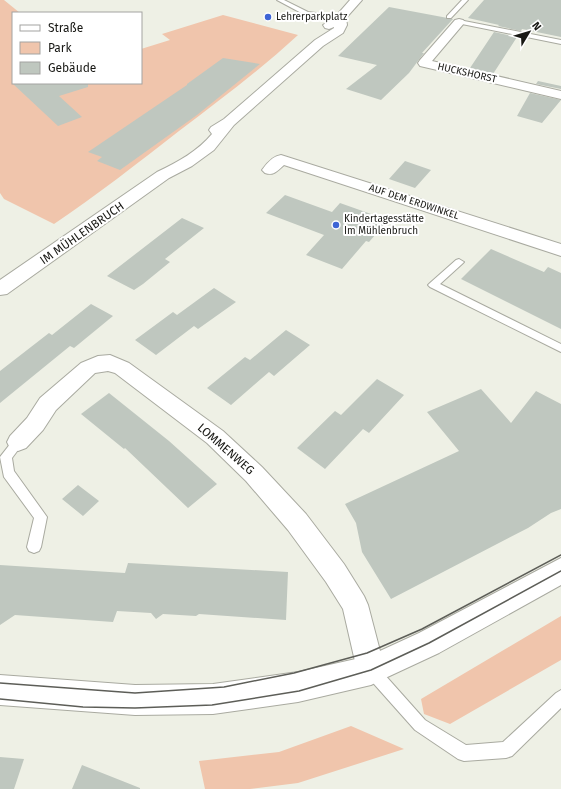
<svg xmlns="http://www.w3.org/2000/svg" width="561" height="789" font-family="'Fira Sans',sans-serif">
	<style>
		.green { fill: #f0c5ac }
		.building { fill: #bfc7bf }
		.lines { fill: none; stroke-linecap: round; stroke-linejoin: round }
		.service-casing { stroke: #a9aaa0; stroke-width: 2 }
		.minor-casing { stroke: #a9aaa0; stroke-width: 2 }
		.secondary-casing { stroke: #a9aaa0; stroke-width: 2 }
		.service { fill: #fff; fill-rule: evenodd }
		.minor { fill: #fff; fill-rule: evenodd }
		.secondary { fill: #fff; fill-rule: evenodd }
		.tram { stroke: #5d5e58; stroke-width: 1.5 }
		.poi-dot { fill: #3d64d5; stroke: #fff; stroke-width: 1.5 }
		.labels { text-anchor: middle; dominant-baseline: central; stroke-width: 4; stroke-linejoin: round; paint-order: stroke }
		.far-poi-label { font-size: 10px; fill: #181814; stroke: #fff; text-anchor: start }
		.far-street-label { font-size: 10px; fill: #181814; stroke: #fff }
		.street-label { font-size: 12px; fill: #181814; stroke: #fff }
	</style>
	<rect width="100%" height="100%" fill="#eef0e5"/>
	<path class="green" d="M0 0H4L20 13H13V83H141V49L170 40 162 34 223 15 298 35C260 70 220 100 179 131 138 163 97 195 54 224L4 199 0 193Z
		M561 616V660L450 724 424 714 421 699Z
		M351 726 404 749 298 783 250 789H205L199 761 279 752Z"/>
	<path class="building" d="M484 0H561V37L522 29 521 31 498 26 499 25 468 18Z
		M389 7 453 19 422 53H424L409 73 381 100 346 89 377 65 338 56Z
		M494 32 517 37 493 74 470 68Z
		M223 58 260 64 197 115 120 170 97 161 102 157 88 152 187 85V84Z
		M538 81 561 86V89L536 84Z
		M12 83H88V87L59 96 82 117 58 126Z
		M530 93 561 100 542 123 517 116Z
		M405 161 431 170 415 188 389 179Z
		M285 195 332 212 340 203 388 220 369 242 366 241 342 269 306 255 324 235 266 213Z
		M182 218 204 228 165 259 170 262 143 284 134 290 107 276Z
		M491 249 544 272 548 267 561 273V329L461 279Z
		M214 288 236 302 198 329 194 326 156 355 135 340 173 312 177 315Z
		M91 304 113 316 74 348 70 346 0 403V371L49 333 52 335Z
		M286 330 310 345 274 376 269 372 231 405 207 388 245 357 250 360Z
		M377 379 404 395 369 433 363 429 325 469 297 448 335 411 341 415Z
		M481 389 511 423 536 391 561 404V509L551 513 528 528 391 599 362 552 356 523 345 504 459 451 427 412Z
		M109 393 169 441 217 484 188 508 125 448 124 449 81 414Z
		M78 485 99 501 83 516 62 499Z
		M128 563 288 572 286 620 199 614 196 616 163 614 156 619 151 613 117 611 113 622 15 615 0 625V565L125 573Z
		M0 757 24 759 14 789H0Z
		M82 765 140 788V789H72Z"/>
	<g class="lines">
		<defs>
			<path id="service" d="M277 0H284L308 12 340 16 343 18 340 20 305 15Z
				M462 0H468L451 18H447V16Z
				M459 20 561 40V44L457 23 456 22Z
				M459 259 464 262 462 264 440 284 561 344V352L430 287 428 285 430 283 456 260Z
				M18 437 22 439 24 442 12 458 14 471 47 517 41 547 39 551 34 553 29 551 27 547 34 518 4 477 0 457 14 439Z
				M371 663 376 665 425 720 466 745 503 742 556 693 561 690V708L512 756 506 758 464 761 458 759 415 730 366 675 364 670 366 665Z"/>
			<path id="minor" d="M459 19 463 20 465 22 432 61 561 91V99L420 66 418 63 420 60 455 20Z
				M281 155 561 244V256L284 165C277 171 274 176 265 173L262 170C267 163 273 156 281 155Z
				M110 355 129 363 223 431 262 467 306 514 344 564 364 596 368 605 385 670 381 680 371 684 361 680 357 670 343 609 326 582 288 530 246 481 207 443 115 373 108 371 95 373 56 410 43 430 26 448 18 451 10 448 7 442 10 436 27 418 40 398 81 363 98 356Z"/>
			<path id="secondary" d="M350 0H362L346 18 347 25 343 33 323 46 234 125 214 150 192 166 169 178 7 294 0 295V280L157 172C178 162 198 151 212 134L209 130 211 127 224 119 315 40 334 28V27L329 29 325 28 323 25 336 16Z
				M561 558V585L439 653 381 680 371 685 298 702 213 714 135 715 0 705V675L135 685 213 684 298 672 369 656 419 633Z"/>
		</defs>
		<use href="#service" class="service-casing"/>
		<use href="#minor" class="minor-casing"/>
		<use href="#secondary" class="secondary-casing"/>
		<use href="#service" class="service"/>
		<use href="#minor" class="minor"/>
		<use href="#secondary" class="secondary"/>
		<path class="tram" d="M0 683 135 693 224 687 294 673 367 653 422 629 561 555
			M0 699 83 707 135 708 212 705 299 691 371 670 429 643 561 571"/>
	</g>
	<g class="poi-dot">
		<circle cx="268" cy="17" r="4"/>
		<circle cx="336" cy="225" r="4"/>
	</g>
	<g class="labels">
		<g class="far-poi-label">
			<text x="276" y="17">Lehrerparkplatz</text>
			<text x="344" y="219">Kindertagesstätte<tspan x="344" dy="12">Im Mühlenbruch</tspan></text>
		</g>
		<g class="far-street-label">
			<text transform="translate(467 73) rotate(13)">HUCKSHORST</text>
			<text transform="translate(414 202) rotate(18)">AUF DEM ERDWINKEL</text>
		</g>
		<g class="street-label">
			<text transform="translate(82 233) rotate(-35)">IM MÜHLENBRUCH</text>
			<text transform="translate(226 449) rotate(41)">LOMMENWEG</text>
		</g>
	</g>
	<rect x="12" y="12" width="130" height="72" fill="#ffffff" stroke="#a3a3a1"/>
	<rect x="20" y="25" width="20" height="6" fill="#ffffff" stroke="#a3a3a1"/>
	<text x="48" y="32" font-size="12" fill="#181814">Straße</text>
	<rect x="20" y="42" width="20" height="12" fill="#f0c5ac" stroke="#a3a3a1"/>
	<text x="48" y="52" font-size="12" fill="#181814">Park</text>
	<rect x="20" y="62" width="20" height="12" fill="#bfc7bf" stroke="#a3a3a1"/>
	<text x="48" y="72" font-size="12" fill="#181814">Gebäude</text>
	<g transform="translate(529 32) rotate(52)" stroke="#ffffff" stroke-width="3" paint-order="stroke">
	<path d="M0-3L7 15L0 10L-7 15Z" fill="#181814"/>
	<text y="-6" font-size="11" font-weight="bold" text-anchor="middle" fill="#181814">N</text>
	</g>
</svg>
